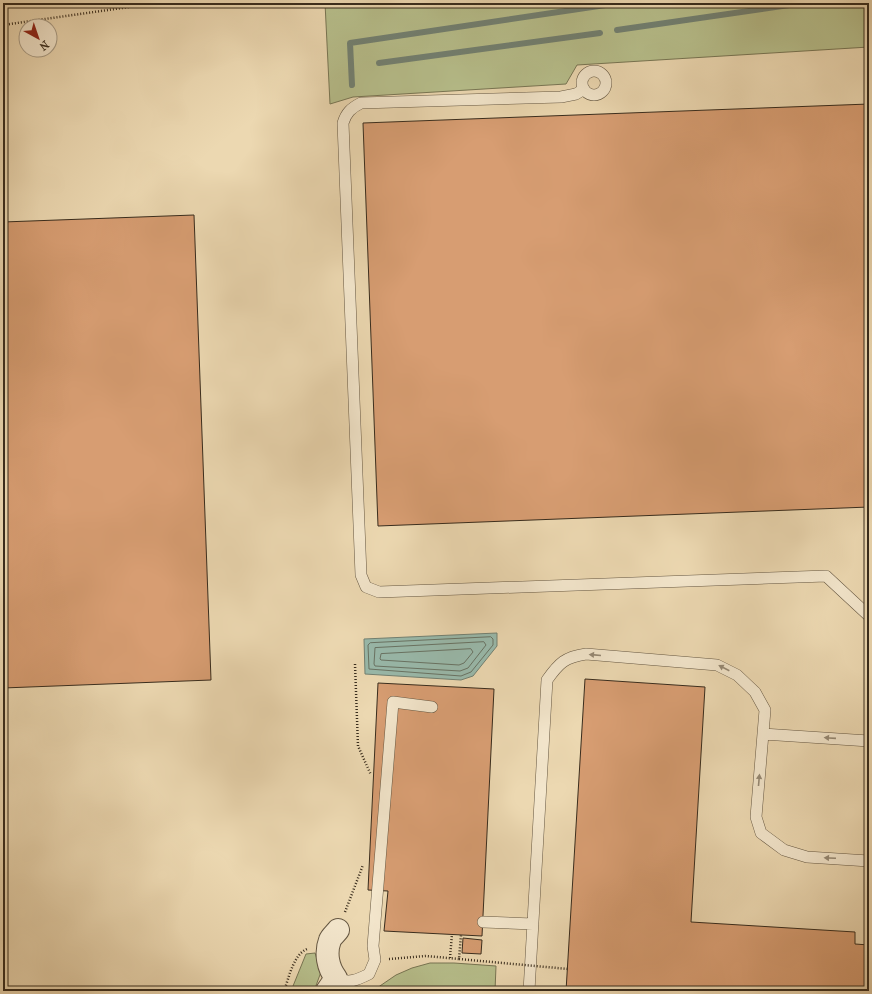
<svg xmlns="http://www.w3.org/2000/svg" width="872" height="994" font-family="'IM FELL French Canon',serif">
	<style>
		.green { fill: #b7bf8c; stroke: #787654 }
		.water { fill: #99baac; stroke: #728173 }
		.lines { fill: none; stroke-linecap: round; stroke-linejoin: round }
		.shore { stroke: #687364; stroke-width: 1 }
		.stream { stroke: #728173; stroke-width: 6 }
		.building { fill: #d79d72; stroke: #382c1d }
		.lane-casing { stroke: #655742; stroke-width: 12 }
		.street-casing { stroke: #655742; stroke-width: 24 }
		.path { stroke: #382c1d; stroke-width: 2.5; stroke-dasharray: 1 2; stroke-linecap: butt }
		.lane { stroke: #f3e6cc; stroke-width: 11 }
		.street { stroke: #f3e6cc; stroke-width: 22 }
		.path-bridge { stroke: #382c1d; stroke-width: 2.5; stroke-dasharray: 1 2; stroke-linecap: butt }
		.oneway { fill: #968974 }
	</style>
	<rect width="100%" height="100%" fill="#ecd8b1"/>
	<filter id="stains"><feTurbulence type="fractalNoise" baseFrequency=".005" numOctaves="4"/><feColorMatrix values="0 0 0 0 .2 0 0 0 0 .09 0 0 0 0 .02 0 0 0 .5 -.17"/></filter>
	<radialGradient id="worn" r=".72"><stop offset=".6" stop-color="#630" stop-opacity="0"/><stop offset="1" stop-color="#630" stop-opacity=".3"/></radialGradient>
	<path class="green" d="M325 3H869V47L577 65 566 84 353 97 330 104Z
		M315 953 321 972 314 991H291L306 954Z
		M430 963H454L496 966 495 991 417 988 406 991H364L374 990 396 975 412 968Z"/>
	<path class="water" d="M497 633V646L473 676 461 680 365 674 364 639Z
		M417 988 468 991H406Z"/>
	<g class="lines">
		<path class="shore" d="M491 637 493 639V645L471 672 461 676 369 669 368 645 370 643Z
			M484 642 486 645 468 668 460 671 375 666 374 664 375 648Z
			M471 649 473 652 464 663 459 665 381 660 380 659 381 654Z"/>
		<path class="stream" d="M617 30 803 3
			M379 63 600 33
			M352 85 350 43 619 3"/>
	</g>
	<path class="building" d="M869 104V507L378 526 363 123Z
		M194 215 211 680 3 688V222Z
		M585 679 705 687 691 922 855 932V944L869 945V991H566Z
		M378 683 494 689 482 936 384 931 388 891 368 890Z
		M463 938 482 940 481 954 462 953Z"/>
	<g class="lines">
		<defs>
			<path id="lane" d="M582 83a12 12 0 1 1 24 0a12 12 0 1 1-24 0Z
				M584 89 576 94 561 97 361 103C351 108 346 113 343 123L361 575 366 587 379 592 826 576 868 615
				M763 734 869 741
				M483 922 533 924
				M336 978C349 984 357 980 369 974L375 960 373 946 393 702 432 707
				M529 991 547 680C559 663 565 657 586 654L717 665 737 675 755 692 765 710 756 817 761 833 784 850 807 857 869 861"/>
			<path id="street" d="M327 991 336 978C328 968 325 953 330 940 331 937 336 933 338 930"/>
		</defs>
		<use href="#lane" class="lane-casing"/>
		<use href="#street" class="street-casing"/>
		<path class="path" d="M3 25 157 3
			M355 664 358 746 371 775
			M345 912 363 865
			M450 958 452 934
			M389 959 426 956 459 959 461 935
			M284 991C289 978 293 955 307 949"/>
		<use href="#lane" class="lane"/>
		<use href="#street" class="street"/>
		<path class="path-bridge" d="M459 959 568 969"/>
	</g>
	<defs><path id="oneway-solid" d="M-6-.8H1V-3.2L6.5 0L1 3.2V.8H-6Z"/></defs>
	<g class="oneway">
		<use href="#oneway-solid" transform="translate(595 655) rotate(-175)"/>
		<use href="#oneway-solid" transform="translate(724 668) rotate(-153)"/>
		<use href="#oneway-solid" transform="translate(830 738) rotate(-176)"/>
		<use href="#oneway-solid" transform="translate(759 780) rotate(-85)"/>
		<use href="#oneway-solid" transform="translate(830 858) rotate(-177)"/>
	</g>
	<rect width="872" height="994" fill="none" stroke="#ecd8b1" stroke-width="16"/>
	<rect x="4" y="4" width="864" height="986" fill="none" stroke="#382c1d" stroke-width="2"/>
	<rect x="8" y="8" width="856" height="978" fill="none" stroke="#382c1d"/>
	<g transform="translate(38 38) rotate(140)"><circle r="19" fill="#f3e6cc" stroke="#a89c86"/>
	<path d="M0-3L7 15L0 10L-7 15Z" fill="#8f2418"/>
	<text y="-6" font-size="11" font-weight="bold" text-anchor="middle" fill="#382c1d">N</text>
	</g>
	<rect width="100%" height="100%" filter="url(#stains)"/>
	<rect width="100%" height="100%" fill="url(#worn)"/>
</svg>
